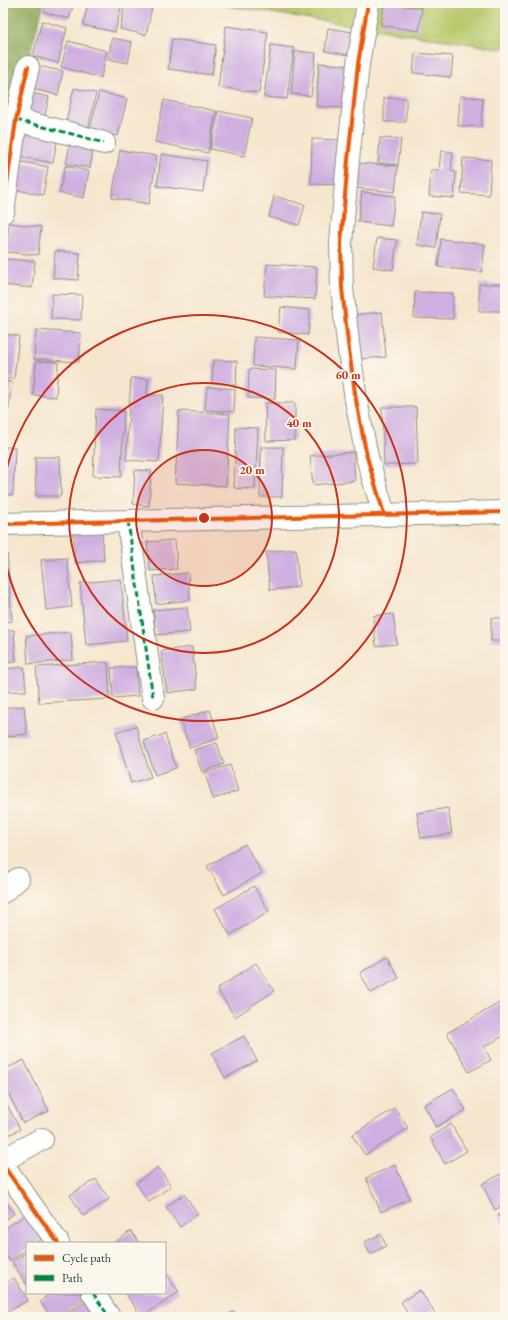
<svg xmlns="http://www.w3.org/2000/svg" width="508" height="1320" font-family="'EB Garamond',serif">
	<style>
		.green { fill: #b8c86b; stroke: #6c8250 }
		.forest { fill: #92ac5f; stroke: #58744a }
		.building { fill: #cfaee0 }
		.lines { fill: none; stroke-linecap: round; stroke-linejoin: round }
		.minor-casing { stroke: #8a9281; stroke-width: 24 }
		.minor { stroke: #fff; stroke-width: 22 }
		.quiet { stroke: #00873e; stroke-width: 3; stroke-dasharray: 6 3; stroke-linecap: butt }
		.cycleway-casing { stroke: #fbf7ec; stroke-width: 6 }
		.cycleway { stroke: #e8590c; stroke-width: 4 }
		.ring { fill: none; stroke: #c8321e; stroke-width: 2 }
		.centre { fill: #c8321e; stroke: #fbf7ec; stroke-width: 2 }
		.ring-label { font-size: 12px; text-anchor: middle; font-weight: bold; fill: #c8321e; stroke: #fbf7ec; stroke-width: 4; stroke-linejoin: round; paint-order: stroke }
	</style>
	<rect width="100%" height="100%" fill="#fbf7ec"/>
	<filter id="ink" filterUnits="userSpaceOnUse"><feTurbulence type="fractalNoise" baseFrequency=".025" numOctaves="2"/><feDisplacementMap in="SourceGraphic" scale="8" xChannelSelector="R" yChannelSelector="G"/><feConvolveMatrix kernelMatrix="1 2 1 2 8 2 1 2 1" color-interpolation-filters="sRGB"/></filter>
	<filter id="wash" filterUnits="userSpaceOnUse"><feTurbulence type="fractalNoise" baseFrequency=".012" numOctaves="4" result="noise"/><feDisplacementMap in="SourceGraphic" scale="16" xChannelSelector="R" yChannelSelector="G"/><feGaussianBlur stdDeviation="0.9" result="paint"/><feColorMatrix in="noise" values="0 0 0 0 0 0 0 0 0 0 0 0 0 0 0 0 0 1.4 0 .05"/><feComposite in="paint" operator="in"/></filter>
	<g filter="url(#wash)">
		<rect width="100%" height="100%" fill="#f6e6ce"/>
		<path class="green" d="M208 3H505V38L503 49Z"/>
		<path class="forest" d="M3 3H44L4 146H3Z"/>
		<g id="blocks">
			<path class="building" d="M46 3H74L69 19 44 12Z
				M88 3H122L115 32 83 25Z
				M125 3H153L146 35 120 29Z
				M384 3 422 8 419 31 381 25Z
				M437 3H464L463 8Z
				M42 21 67 28 58 63 33 56Z
				M226 26 268 32 259 93 218 87Z
				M328 28 358 33 354 56 325 51Z
				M112 38 132 42 128 63 108 59Z
				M172 39 216 45 212 75 168 69Z
				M68 41 107 51 101 78 61 67Z
				M271 45 294 48 287 99 264 97Z
				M295 51 316 53 311 96 291 94Z
				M415 53 453 56 451 77 413 73Z
				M319 63 354 66 350 109 316 106Z
				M33 65 63 71 58 95 28 88Z
				M74 88 96 93 87 135 64 130Z
				M27 92 49 97 43 124 21 120Z
				M99 92 127 99 118 136 90 130Z
				M460 96 483 98 481 127 458 126Z
				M384 98H406V122H384Z
				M164 100 216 111 208 153 155 142Z
				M218 111 252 118 244 156 210 149Z
				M23 127 58 134 53 163 18 156Z
				M380 138 401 139 398 165 378 163Z
				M71 139 94 144 90 168 66 164Z
				M312 139 341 140 340 185 311 184Z
				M120 150 157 156 149 204 112 198Z
				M441 151 453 152 451 171 456 172 454 198 429 196 431 170H439Z
				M161 154 207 161 203 192 157 186Z
				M463 158 491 160 489 195 461 193Z
				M17 161 48 167 43 195 12 189Z
				M357 163 398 166 395 192 355 188Z
				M65 166 89 171 84 198 59 193Z
				M362 192 395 196 391 226 358 222Z
				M274 196 305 205 299 225 269 217Z
				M421 212 440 214 436 248 417 245Z
				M9 223 41 227 38 255 6 252Z
				M377 238 397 240 393 270 373 267Z
				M441 239 485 244 482 272 438 267Z
				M55 251 80 253 78 280 53 278Z
				M4 259 35 261 32 288 3 285Z
				M267 264 317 267 315 299 264 296Z
				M479 284H505V311H479Z
				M415 292 453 293V319L414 318Z
				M52 294 82 295 81 320 51 319Z
				M281 307 310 310 308 335 278 332Z
				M382 312 386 357 358 359 354 315Z
				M36 330 81 333 79 362 34 359Z
				M3 334 19 336 14 379 3 378Z
				M254 337 299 340 297 369 253 366Z
				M213 360 237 361 236 385 212 383Z
				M36 361 58 362 56 397 33 395Z
				M249 369 276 370 275 399 248 398Z
				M131 378 148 379 147 395H163L159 462 126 460Z
				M3 381 12 382 8 411H3Z
				M207 387 235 389 234 412 205 410Z
				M265 403H295V440L266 441Z
				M382 407H416L418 464 384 465Z
				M96 409 124 411 121 477 93 476Z
				M179 411 230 414 226 486 175 483Z
				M236 427 258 428 255 489 234 488Z
				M3 447H15L13 495H3Z
				M261 447H283L282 497H260Z
				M353 452 355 481 313 485 310 456Z
				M35 457H60L61 496H36Z
				M135 470 151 471 149 506 133 504Z
				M102 531 104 560 75 563 73 533Z
				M175 540 177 569 150 571 147 542Z
				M296 549 299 587 270 590 266 552Z
				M3 553H7L12 621 3 622Z
				M67 558 72 607 46 610 41 560Z
				M188 573 190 600 156 604 154 576Z
				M121 579 127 641 86 645 80 583Z
				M187 607 190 632 156 635 153 610Z
				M393 614 397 644 376 646 373 616Z
				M491 618H505V641H491Z
				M14 630 16 662 3 663V631Z
				M71 632 73 660 28 664 26 636Z
				M192 647 197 689 167 693 161 651Z
				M108 662 110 699 39 703 36 667Z
				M24 667 26 691 4 692 3 669Z
				M136 667 138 696 113 698 111 668Z
				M24 706 27 734 3 737V708Z
				M210 710 219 738 190 748 180 720Z
				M136 726 151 777 131 783 116 732Z
				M165 734 176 768 155 775 144 741Z
				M217 743 224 764 202 772 194 750Z
				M230 765 238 791 213 799 205 773Z
				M448 808 452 834 421 838 417 813Z
				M245 844 262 873 224 895 207 866Z
				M254 886 269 912 230 935 215 909Z
				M387 957 399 978 371 993 360 973Z
				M256 963 274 991 235 1017 217 989Z
				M501 1002 505 1009V1035L484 1047 491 1060 469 1072 447 1033Z
				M244 1036 257 1061 225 1078 212 1053Z
				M24 1060 49 1111 23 1123 3 1082V1070Z
				M453 1088 466 1110 436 1127 424 1105Z
				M5 1101 20 1129 3 1138V1102Z
				M395 1108 408 1128 365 1155 352 1135Z
				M451 1124 467 1151 445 1164 430 1137Z
				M395 1165 410 1199 381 1212 366 1178Z
				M158 1167 171 1186 149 1202 136 1183Z
				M505 1172V1204L495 1210 482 1184Z
				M96 1179 109 1199 83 1216 70 1195Z
				M184 1194 198 1214 180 1227 166 1207Z
				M3 1197 14 1214 3 1221Z
				M505 1212V1229L498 1215Z
				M27 1214 43 1238 36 1243H27V1249L10 1261 3 1250V1230Z
				M131 1231 139 1243H114Z
				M381 1234 386 1246 370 1254 364 1242Z
				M27 1252V1285L12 1262Z
				M165 1272 179 1292 142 1317 125 1293H165Z
				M14 1278 28 1300 3 1315V1285Z
				M420 1290 437 1317H410L401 1302Z
				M52 1293H84L87 1298 59 1317H51L40 1301Z
				M87 1301 98 1317H63Z
				M234 1311 238 1317H223Z"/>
		</g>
	</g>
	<g filter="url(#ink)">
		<use href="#blocks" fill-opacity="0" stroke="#8a9281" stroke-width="1"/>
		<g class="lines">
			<defs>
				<path id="minor" d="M368 3 358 64 348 160 341 243 342 288 348 343 356 400 367 457 384 514
					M16 120 72 134 104 143
					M3 212 16 120 28 67
					M128 521 153 698
					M3 524 505 512
					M3 892 18 879
					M3 1160 42 1139
					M3 1165 58 1243
					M93 1293 109 1317"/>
			</defs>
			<use href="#minor" class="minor-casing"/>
			<use href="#minor" class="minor"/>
			<path class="quiet" d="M16 120 72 134 104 143
				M128 521 153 698
				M93 1293 109 1317"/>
			<defs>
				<path id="cycleway" d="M368 3 358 64 348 160 341 243 342 288 348 343 356 400 367 457 384 514
					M3 212 16 120 28 67
					M3 524 505 512
					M3 1165 58 1243"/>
			</defs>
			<use href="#cycleway" class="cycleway-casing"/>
			<use href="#cycleway" class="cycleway"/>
		</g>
	</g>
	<circle cx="204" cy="518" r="68" fill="#c8321e" fill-opacity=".12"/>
	<g class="ring">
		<circle cx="204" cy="518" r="68"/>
		<circle cx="204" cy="518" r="135"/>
		<path d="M3 488A203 203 0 1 1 3 548"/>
	</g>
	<circle cx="204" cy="518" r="6" class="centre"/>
	<g class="ring-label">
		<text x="348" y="379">60 m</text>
		<text x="299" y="427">40 m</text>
		<text x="252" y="474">20 m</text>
	</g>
	<rect width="508" height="1320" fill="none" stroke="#fbf7ec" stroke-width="16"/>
	<rect x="26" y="1242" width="140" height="52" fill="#fbf7ec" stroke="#a3ada2"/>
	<rect x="34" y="1255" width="20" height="6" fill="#e8590c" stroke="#a3ada2"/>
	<text x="62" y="1262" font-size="12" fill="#1f3d34">Cycle path</text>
	<rect x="34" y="1275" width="20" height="6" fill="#00873e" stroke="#a3ada2"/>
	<text x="62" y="1282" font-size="12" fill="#1f3d34">Path</text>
</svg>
